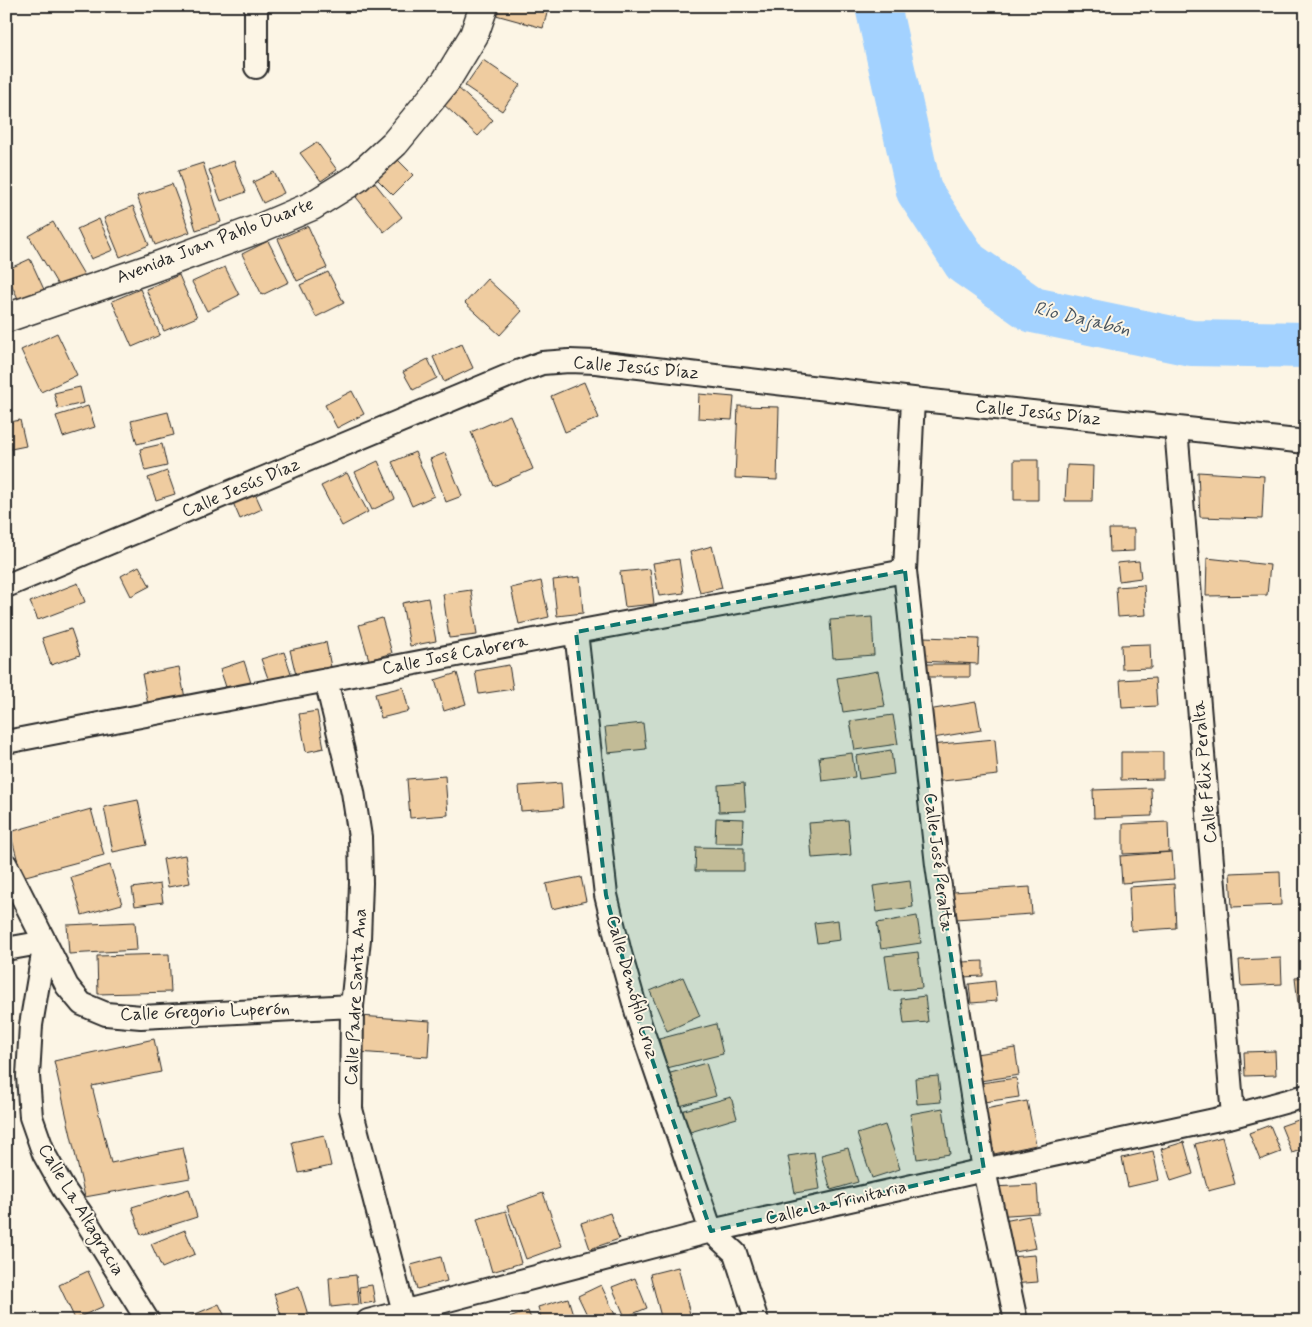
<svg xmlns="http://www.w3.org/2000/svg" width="1312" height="1327" font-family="Mynerve,sans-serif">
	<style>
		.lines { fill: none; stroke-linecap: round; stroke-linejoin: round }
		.river { stroke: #a3d2ff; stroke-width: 46 }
		.building { fill: #efcca0; stroke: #2b2b2b }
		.street-casing { stroke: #2b2b2b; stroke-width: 26 }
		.secondary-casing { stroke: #2b2b2b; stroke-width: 31 }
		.street { stroke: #fcf5e5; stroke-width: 22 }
		.secondary { stroke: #fcf5e5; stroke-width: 28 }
		.marked { fill: #0f766e; fill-opacity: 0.2; stroke: #0f766e; stroke-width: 4; stroke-dasharray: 10 6; stroke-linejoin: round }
		.labels { text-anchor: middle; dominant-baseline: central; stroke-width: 4; stroke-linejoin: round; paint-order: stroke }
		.street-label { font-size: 18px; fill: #2b2b2b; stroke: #fcf5e5 }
		.water-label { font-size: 19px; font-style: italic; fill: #495560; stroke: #fcf5e5 }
	</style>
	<rect width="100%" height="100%" fill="#fcf5e5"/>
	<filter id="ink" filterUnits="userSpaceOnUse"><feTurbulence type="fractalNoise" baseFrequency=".02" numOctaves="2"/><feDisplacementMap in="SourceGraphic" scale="10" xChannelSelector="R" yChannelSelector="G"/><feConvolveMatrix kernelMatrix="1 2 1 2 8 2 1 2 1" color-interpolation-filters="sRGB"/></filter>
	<g filter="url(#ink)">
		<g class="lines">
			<path class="river" d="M878 6 919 191 966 263 1033 310 1191 343 1306 345"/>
		</g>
		<path class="building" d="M498 6H549L543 28 496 15Z
			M483 60 520 85 502 111 465 86Z
			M457 87 493 120 478 136 442 103Z
			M317 142 337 170 321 181 300 153Z
			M395 157 413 175 393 195 375 177Z
			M234 161 246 192 221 201 209 170Z
			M203 163 221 222 196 230 178 171Z
			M274 172 284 193 263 203 253 182Z
			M374 182 402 217 384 232 356 197Z
			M172 184 190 232 155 245 137 196Z
			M133 206 149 245 120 257 104 218Z
			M99 219 113 250 91 259 77 229Z
			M53 222 86 278 62 292 29 236Z
			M308 226 327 268 297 281 278 239Z
			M268 241 289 282 262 295 242 254Z
			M30 259 47 296 22 307 6 273V270Z
			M225 267 239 295 207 311 192 282Z
			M328 272 344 303 316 317 300 285Z
			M179 275 197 317 164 331 146 289Z
			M487 279 522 311 500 335 465 303Z
			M140 289 160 335 132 347 112 301Z
			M57 333 77 375 41 392 21 350Z
			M462 344 473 368 444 382 433 357Z
			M428 359 437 378 413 390 403 372Z
			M584 382 599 418 565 432 551 396Z
			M80 387 84 403 58 409 54 393Z
			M352 391 364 414 337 428 325 405Z
			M699 394 734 397 732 420 698 418Z
			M88 406 95 427 63 437 56 416Z
			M738 406 779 407 777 480 735 478Z
			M168 412 174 435 137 444 131 421Z
			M510 415 533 469 494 486 471 432Z
			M20 420 26 446 6 450V423Z
			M162 444 167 466 145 471 140 449Z
			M415 452 434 496 412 506 392 462Z
			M445 453 462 496 446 502 430 459Z
			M1014 460H1038V500H1014Z
			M378 461 395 499 372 510 355 472Z
			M1067 465 1093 466 1092 501H1065Z
			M167 471 175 494 156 500 148 478Z
			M1198 472 1264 476 1262 519 1200 517Z
			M347 473 368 512 342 526 321 486Z
			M253 489 262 509 240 519 231 498Z
			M1109 529H1134V551L1110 552Z
			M712 546 722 588 700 593 690 552Z
			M1207 558 1270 565 1267 595 1206 596Z
			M679 559 684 593 659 596 653 563Z
			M1139 561 1141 578 1119 581 1117 563Z
			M139 566 150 586 131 596 121 576Z
			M650 569 654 604 625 607 620 572Z
			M580 577 583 613 557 616 553 580Z
			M541 581 549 617 519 624 511 588Z
			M78 583 85 602 38 620 30 602Z
			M1144 585 1146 615 1118 617 1116 587Z
			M471 590 477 635 449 638 443 594Z
			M428 598 436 641 410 646 402 603Z
			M872 617 874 655 833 658 830 620Z
			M382 618 392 653 369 660 359 625Z
			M71 629 80 655 51 665 42 638Z
			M923 637 979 639 978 664 922 661Z
			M326 642 331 667 296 675 290 650Z
			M1150 644 1151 668 1122 669 1121 645Z
			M284 652 291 673 269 681 261 659Z
			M244 661 251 683 227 690 220 669Z
			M924 664H970V677H923Z
			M509 665 513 689 479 694 475 671Z
			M179 667 185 698 148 705 142 674Z
			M878 671 885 706 843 712 837 678Z
			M457 673 466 704 444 711 435 680Z
			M1155 678 1157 706 1122 708 1120 680Z
			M403 687 409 711 381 718 375 694Z
			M976 702 981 730 933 738 928 710Z
			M317 711 324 748 306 752 299 714Z
			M893 715 898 744 855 750 850 721Z
			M643 723 646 749 608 753 605 727Z
			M995 739 998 775 933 782 930 745Z
			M891 750 894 774 859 779 856 756Z
			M1121 752H1163V779L1121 780Z
			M852 753 855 777 822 781 819 757Z
			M445 776 448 815 410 818 407 779Z
			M561 783 563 808 521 811 519 786Z
			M744 783 746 811 719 812 718 785Z
			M1151 788 1152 816 1094 818 1093 790Z
			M138 800 147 845 113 852 104 807Z
			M91 809 104 855 22 877 10 832Z
			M716 818 744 819 743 843H715Z
			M848 820 851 855 812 858 809 823Z
			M1168 822 1169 852 1123 854V824Z
			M696 847 744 848V871H695Z
			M1172 852 1174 879 1122 883 1120 856Z
			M185 855 190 883 168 887 163 859Z
			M110 865 122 904 82 915 71 877Z
			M1280 871 1281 905 1232 907 1230 873Z
			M581 877 586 901 552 909 546 884Z
			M910 881 913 907 877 912 873 886Z
			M160 884 163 902 135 906 132 888Z
			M1174 884 1176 928 1131 931 1129 887Z
			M1030 887 1032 914 955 919 953 892Z
			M917 916 921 943 881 949 877 923Z
			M838 920 840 940 817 943 814 923Z
			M135 922 137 950 69 954 67 925Z
			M918 952 922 988 890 991 885 956Z
			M169 954 171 992 98 994 97 956Z
			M1281 958 1282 984 1241 986 1239 960Z
			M983 961V976L962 977V962Z
			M683 977 700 1016 667 1031 650 991Z
			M1306 977V1037H1302L1295 978Z
			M995 981 997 1001 971 1003 969 984Z
			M925 996 928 1022 904 1024 901 999Z
			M360 1016 430 1021 428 1057 357 1052Z
			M716 1024 723 1054 667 1068 659 1039Z
			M154 1039 161 1072 92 1086 111 1163 183 1148 190 1178 85 1197 54 1061Z
			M1015 1048 1019 1075 980 1081 976 1054Z
			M1275 1051 1276 1075 1245 1076 1244 1052Z
			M706 1063 716 1096 676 1107 667 1074Z
			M938 1076 941 1102 917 1104 915 1078Z
			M1016 1078 1019 1097 984 1102 981 1083Z
			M731 1097 737 1118 687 1133 681 1111Z
			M1027 1101 1036 1145 994 1154 985 1109Z
			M943 1108 950 1154 917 1159 910 1114Z
			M1301 1119 1306 1130V1148L1292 1153 1281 1126Z
			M885 1125 900 1169 872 1178 857 1134Z
			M1270 1125 1281 1152 1260 1160 1249 1133Z
			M324 1135 331 1166 299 1173 292 1142Z
			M1222 1137 1235 1184 1208 1191 1195 1144Z
			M1184 1142 1193 1174 1171 1181 1161 1149Z
			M848 1148 858 1182 831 1190 821 1155Z
			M1153 1151 1159 1180 1128 1187 1122 1158Z
			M814 1152 820 1189 795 1193 788 1156Z
			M1037 1185 1039 1213 993 1216 991 1187Z
			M189 1189 197 1217 141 1235 132 1207Z
			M543 1193 562 1246 526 1259 507 1206Z
			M506 1211 521 1263 492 1272 477 1219Z
			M610 1213 619 1239 590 1249 581 1223Z
			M1029 1216 1036 1248 1005 1254 999 1222Z
			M185 1230 195 1254 162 1268 151 1244Z
			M1035 1255 1038 1282 1012 1284 1009 1257Z
			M441 1257 447 1281 417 1289 411 1265Z
			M678 1267 691 1318 682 1321H662L650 1274Z
			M88 1271 104 1306 75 1319 59 1285Z
			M356 1275 359 1304 331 1307 329 1278Z
			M635 1278 647 1308 625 1317 612 1287Z
			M372 1285 375 1302 361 1304 359 1287Z
			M601 1285 618 1321H590L578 1296Z
			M299 1286 309 1318 302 1321H283L274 1294Z
			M568 1298 575 1321H542L538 1307Z
			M219 1304 227 1321H184V1319Z
			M528 1311 532 1321H501Z"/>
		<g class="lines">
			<defs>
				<path id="street" d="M256 67V6
					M913 399 905 571 937 865 953 977 984 1170 1016 1321
					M1176 428 1233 1116
					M6 586 520 371 542 363 569 361 596 362 913 399 1306 442
					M576 632 606 895 620 953 640 1024 711 1231 735 1253 757 1321
					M326 680 353 792 360 837 361 883 359 939 352 1006 351 1109 404 1312
					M6 742 576 632 905 571
					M6 865 45 942 31 1025 28 1076 31 1117 44 1154 63 1188 86 1221 148 1321
					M6 949 45 942 67 986 82 1004 106 1014 141 1017 352 1006
					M368 1321 711 1231 984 1170 1233 1116 1306 1096"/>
				<path id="secondary" d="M6 318 149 269 258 229 312 206 357 178 395 143 446 81 474 35 484 6"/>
			</defs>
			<use href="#street" class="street-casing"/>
			<use href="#secondary" class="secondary-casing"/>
			<use href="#street" class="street"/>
			<use href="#secondary" class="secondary"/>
		</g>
	</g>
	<path class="marked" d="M905 571 937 865 984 1170 711 1231 640 1024 606 895 576 632Z"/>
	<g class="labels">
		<g class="street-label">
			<text transform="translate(215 241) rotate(-21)">Avenida Juan Pablo Duarte</text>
			<text transform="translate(636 368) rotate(5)">Calle Jesús Díaz</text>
			<text transform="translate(1038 413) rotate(6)">Calle Jesús Díaz</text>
			<text transform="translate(241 488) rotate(-23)">Calle Jesús Díaz</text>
			<text transform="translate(455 655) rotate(-11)">Calle José Cabrera</text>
			<text transform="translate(1205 772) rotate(-95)">Calle Félix Peralta</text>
			<text transform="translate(938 862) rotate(83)">Calle José Peralta</text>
			<text transform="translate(632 987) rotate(74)">Calle Demófilo Cruz</text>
			<text transform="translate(356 997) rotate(-87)">Calle Padre Santa Ana</text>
			<text transform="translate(205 1012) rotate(-2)">Calle Gregorio Luperón</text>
			<text transform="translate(836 1203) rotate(-13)">Calle La Trinitaria</text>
			<text transform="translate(81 1210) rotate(59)">Calle La Altagracia</text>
		</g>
		<g class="water-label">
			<text transform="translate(1082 319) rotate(13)">Río Dajabón</text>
		</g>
	</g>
	<rect width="1312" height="1327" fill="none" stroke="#fcf5e5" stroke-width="25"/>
	<rect x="12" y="12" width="1287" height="1302" fill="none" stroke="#2b2b2b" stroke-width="2" filter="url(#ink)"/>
</svg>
